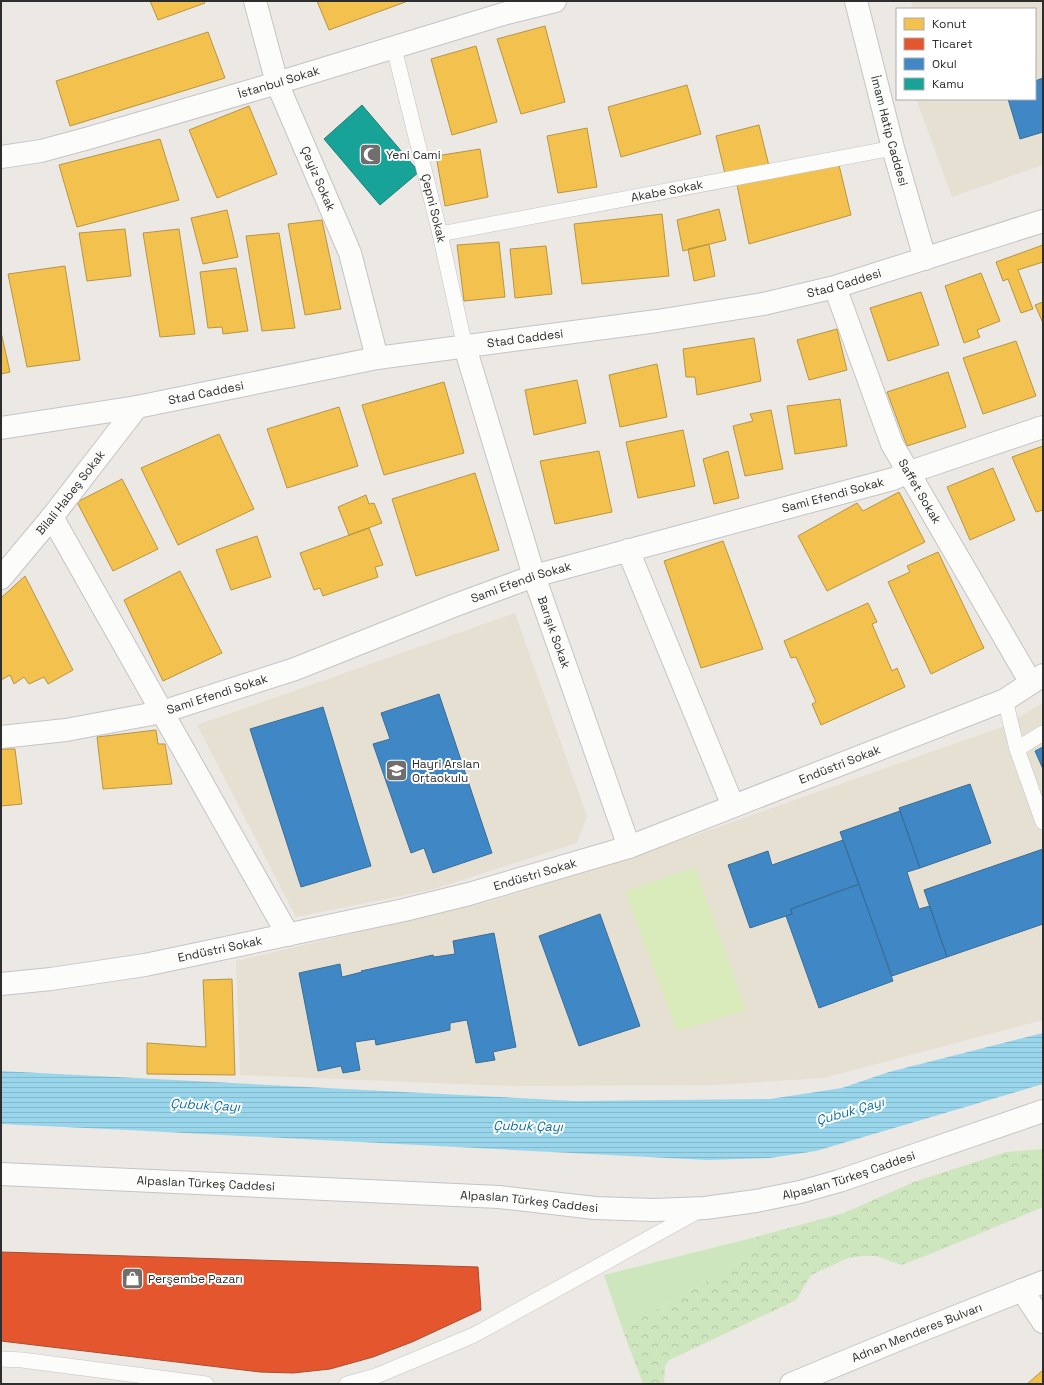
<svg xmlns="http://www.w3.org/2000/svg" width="1044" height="1385" font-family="'Space Grotesk',sans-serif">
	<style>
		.education { fill: #e6e0d3 }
		.green { fill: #cee6be }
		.forest { fill: url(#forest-crowns) }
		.pitch { fill: #d9eabb }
		.water { fill: url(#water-rules) }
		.homes { fill: #f2c14e; stroke: #b79544 }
		.shops { fill: #e4572e; stroke: #ad4b2e }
		.schools { fill: #3f88c5; stroke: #3a6d98 }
		.public { fill: #17a398; stroke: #1e8078 }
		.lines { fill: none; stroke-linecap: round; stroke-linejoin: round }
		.lane-casing { stroke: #c5c4c5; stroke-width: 16 }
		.street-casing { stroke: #c5c4c5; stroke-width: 24 }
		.secondary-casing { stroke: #c5c4c5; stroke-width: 24 }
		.lane { stroke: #fcfcfb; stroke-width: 15 }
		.street { stroke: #fcfcfb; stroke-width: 22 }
		.secondary { stroke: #fcfcfb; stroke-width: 22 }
		.labels { text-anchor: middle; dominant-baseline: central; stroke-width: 4; stroke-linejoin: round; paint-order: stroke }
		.street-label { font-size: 12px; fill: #2e2e2e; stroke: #fff }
		.poi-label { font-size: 12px; fill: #2e2e2e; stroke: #fff; text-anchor: start }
		.water-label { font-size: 13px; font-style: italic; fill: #0d6fa3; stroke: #fff }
	</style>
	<defs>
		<pattern id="forest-crowns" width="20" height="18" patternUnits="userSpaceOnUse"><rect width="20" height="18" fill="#cee6be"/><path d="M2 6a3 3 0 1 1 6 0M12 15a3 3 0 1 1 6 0" fill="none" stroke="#b1c6a4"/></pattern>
		<pattern id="water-rules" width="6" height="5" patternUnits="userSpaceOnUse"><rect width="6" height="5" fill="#99d6ec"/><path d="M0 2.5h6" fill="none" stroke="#84b8cb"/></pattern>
	</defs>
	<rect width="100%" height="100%" fill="#ece8e4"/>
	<path class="education" d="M912 1H1043V165L952 197 916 99H1035V9H911Z
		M515 613 587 816 577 843 431 890 296 917 197 725Z
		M1043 703V1020L824 1078 717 1085 508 1086 240 1075 236 961 495 900 633 857 1002 727Z"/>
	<path class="green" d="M756 1237C755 1249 754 1251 745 1258L687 1293 622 1328 604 1275Z"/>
	<path class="forest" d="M1043 1149V1207L933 1253 901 1265 877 1256H862L848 1258 811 1275 796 1300 786 1305 669 1360 665 1366 664 1384H643L622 1328 687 1293 745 1258C754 1251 755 1249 756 1237L844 1213 914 1182 1006 1152Z"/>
	<path class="pitch" d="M695 867 746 1010 677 1031 625 892Z"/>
	<path class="water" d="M1043 1033V1084L816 1151 770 1158 707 1160 128 1130 1 1124V1071L575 1101 770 1099 842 1088 889 1072Z"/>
	<path class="homes" d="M150 1H204L205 3 158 20Z
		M317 1H408L329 30Z
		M545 26 565 102 521 114 497 39Z
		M208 32 225 78 70 126 56 81Z
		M476 46 497 122 452 135 431 59Z
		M687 85 701 134 621 157 608 107Z
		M249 106 277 174 217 198 189 130Z
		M759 125 769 166 726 178 716 136Z
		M587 128 597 187 558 193 547 136Z
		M160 139 179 200 77 227 59 165Z
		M480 149 488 197 445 206 436 156Z
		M839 165 851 215 749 244 737 185Z
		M719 209 726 240 683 251 677 220Z
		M227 210 238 257 203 264 191 218Z
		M662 214 669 276 582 284 574 224Z
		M322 220 341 309 305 315 288 224Z
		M125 229 131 276 87 281 79 233Z
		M179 229 195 334 160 337 143 233Z
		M279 233 295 328 262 331 246 236Z
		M499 242 505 297 464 301 457 245Z
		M709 244 715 276 694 281 688 249Z
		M1043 245V262L1018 270 1033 309 1021 313 1008 279 1003 281 996 262Z
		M546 246 552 294 515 298 510 249Z
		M65 266 80 360 27 367 8 274Z
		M236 268 248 331 223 334 222 327 208 328 200 272Z
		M981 273 1000 321 977 330 980 337 964 343 945 286Z
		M921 292 939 345 888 361 870 308Z
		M1043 302V323L1035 305Z
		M837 329 847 370 809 380 797 340Z
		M1 332 10 372 1 374Z
		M754 338 761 381 697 395 695 377H686L683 349Z
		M1016 341 1036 396 983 414 963 358Z
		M657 364 667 417 620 427 609 375Z
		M948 372 966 427 907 446 887 392Z
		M577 380 586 423 534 435 525 390Z
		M444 382 464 453 384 475 362 405Z
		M840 399 847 446 795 454 787 406Z
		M339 407 358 466 287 488 267 429Z
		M771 410 783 469 745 476 733 426 753 421 750 414Z
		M683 430 695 486 638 498 626 442Z
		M219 434 254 509 178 545 141 468Z
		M1043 446V510L1036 512 1012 457Z
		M599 451 612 512 555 524 540 461Z
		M728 451 739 498 714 504 703 459Z
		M993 468 1015 520 970 540 947 487Z
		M475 473 499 550 416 576 392 499Z
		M122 479 158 549 113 571 77 502Z
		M899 492 925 542 827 591 798 536 857 503 863 511Z
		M366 495 369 504 374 503 382 523 349 535 338 507Z
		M369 528 383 565 375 567 378 577 323 596 320 588 314 590 300 553Z
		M257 536 271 577 231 590 216 550Z
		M723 541 763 649 701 668 664 561Z
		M938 552 984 648 931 674 888 582 910 572 907 566Z
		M180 571 222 653 163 681 124 600Z
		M25 576 73 670 48 684 44 677 29 684 24 677 14 684 10 675 1 680V598Z
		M868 603 877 622 872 624 892 671 897 668 905 687 821 725 812 704 816 702 796 657 791 658 784 641Z
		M156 730 158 744H165L172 784 103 789 97 737Z
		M1 749H15L22 804 1 806Z
		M232 979 235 1075 147 1074V1043L206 1047 203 980Z
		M1043 1370V1384H1027Z"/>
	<path class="shops" d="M1 1252 478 1267 481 1310 412 1342 373 1357 330 1369 293 1373 260 1372 1 1341Z"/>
	<path class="schools" d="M1043 78V132L1020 139 1008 99H1035V81Z
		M439 694 492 853 433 873 424 848 411 853 373 744 390 739 381 713Z
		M323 707 371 866 301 887 250 729Z
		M1043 747V769L1035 751Z
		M970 784 991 843 920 868 899 808Z
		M900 811 920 868 907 872 919 909 930 906 947 957 892 976 840 832Z
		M843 840 859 884 791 909 792 914 750 928 728 865 768 851 772 865Z
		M1043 849V924L947 957 924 890Z
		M859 884 893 981 819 1008 786 916 792 914 791 909Z
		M600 914 640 1026 579 1046 539 936Z
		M494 933 516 1047 493 1052 495 1060 476 1063 467 1020 450 1023V1030L376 1045 375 1039 355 1042 360 1070 343 1073 341 1066 318 1071 299 973 340 964 342 977 362 972 361 971 433 955 434 957 455 954 453 941Z"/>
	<path class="public" d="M362 105 419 172 380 205 324 139Z"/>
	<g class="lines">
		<defs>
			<g id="lane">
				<path id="s1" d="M394 48 440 234 465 347"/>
				<path id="s2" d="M440 234 893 148"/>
				<path d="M1005 700 1017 749 1043 822"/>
				<path d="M1017 749 1043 733"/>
				<path d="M1 1359 22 1360 206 1384"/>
				<path d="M347 1384 376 1376 474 1335 700 1210"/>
			</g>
			<g id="street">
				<path id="s3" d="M255 1 277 83 350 253 377 358"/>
				<path id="s4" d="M1 157 41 151 89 138 277 83 503 14 555 1"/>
				<path id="s5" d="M835 287 892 444 1031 683"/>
				<path id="s6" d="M465 347 534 576 629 847"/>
				<path d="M52 517 288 935"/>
				<path d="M628 550 733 806"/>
				<path id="s7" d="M1 578 52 517 137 407"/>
				<path id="s8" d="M1 737 66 730 162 712 295 669 453 606 534 576 893 479 907 473 1043 427"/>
				<path id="s9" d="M1 984 51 979 145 965 404 910 469 894 629 847 1005 700 1043 675"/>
				<path d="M1022 1290 1043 1322"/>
			</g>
			<g id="secondary">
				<path id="s10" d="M856 1 893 148 925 259"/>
				<path id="s11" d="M1 428 137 407 377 358 657 321 763 304 835 287 1043 221"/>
				<path id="s12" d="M1 1174 499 1197 595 1208 654 1210 705 1208 756 1201 800 1192 839 1181 1043 1111"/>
				<path id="s13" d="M791 1384 902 1338 1043 1282"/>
			</g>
		</defs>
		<use href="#lane" class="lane-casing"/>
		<use href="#street" class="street-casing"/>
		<use href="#secondary" class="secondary-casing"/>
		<use href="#lane" class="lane"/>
		<use href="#street" class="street"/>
		<use href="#secondary" class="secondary"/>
	</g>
	<defs>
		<symbol id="mosque-square" viewBox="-11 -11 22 22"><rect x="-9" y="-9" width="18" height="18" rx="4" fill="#706f6e" stroke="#fff"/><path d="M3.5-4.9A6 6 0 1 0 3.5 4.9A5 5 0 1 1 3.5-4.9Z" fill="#fff"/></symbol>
		<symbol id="school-square" viewBox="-11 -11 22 22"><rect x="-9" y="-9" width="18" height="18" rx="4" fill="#706f6e" stroke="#fff"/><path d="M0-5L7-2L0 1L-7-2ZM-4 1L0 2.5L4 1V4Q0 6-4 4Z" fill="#fff"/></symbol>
		<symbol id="shop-square" viewBox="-11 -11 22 22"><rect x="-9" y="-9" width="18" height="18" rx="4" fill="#706f6e" stroke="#fff"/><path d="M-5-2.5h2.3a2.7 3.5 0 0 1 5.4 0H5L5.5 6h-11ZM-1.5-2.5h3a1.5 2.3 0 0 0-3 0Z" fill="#fff"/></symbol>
	</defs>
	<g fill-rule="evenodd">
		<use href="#mosque-square" x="358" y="142" width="25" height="25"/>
		<use href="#school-square" x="384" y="758" width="25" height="25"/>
		<use href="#shop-square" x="120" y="1266" width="25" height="25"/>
	</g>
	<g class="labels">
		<g class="street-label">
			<text stroke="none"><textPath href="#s4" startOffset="288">İstanbul Sokak</textPath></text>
			<text stroke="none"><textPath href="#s10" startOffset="134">İmam Hatip Caddesi</textPath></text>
			<text stroke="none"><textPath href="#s3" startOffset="189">Çeyiz Sokak</textPath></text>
			<text stroke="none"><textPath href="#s2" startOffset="231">Akabe Sokak</textPath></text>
			<text stroke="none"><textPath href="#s1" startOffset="165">Çepni Sokak</textPath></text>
			<text stroke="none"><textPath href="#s11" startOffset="856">Stad Caddesi</textPath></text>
			<text stroke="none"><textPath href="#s11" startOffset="532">Stad Caddesi</textPath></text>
			<text stroke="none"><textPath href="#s11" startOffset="208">Stad Caddesi</textPath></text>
			<text stroke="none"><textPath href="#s5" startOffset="222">Saffet Sokak</textPath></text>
			<text stroke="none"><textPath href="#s7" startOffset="110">Bilali Habeş Sokak</textPath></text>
			<text stroke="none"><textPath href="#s8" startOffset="869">Sami Efendi Sokak</textPath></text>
			<text stroke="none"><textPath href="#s8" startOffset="545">Sami Efendi Sokak</textPath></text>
			<text stroke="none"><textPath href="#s6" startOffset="299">Barışık Sokak</textPath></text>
			<text stroke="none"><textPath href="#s8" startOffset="221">Sami Efendi Sokak</textPath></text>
			<text stroke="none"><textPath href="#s9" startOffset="870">Endüstri Sokak</textPath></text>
			<text stroke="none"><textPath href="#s9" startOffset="546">Endüstri Sokak</textPath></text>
			<text stroke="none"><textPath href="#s9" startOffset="222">Endüstri Sokak</textPath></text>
			<text stroke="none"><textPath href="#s12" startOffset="853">Alpaslan Türkeş Caddesi</textPath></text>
			<text stroke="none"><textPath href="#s12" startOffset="205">Alpaslan Türkeş Caddesi</textPath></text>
			<text stroke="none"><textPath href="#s12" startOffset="529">Alpaslan Türkeş Caddesi</textPath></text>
			<text stroke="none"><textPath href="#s13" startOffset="136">Adnan Menderes Bulvarı</textPath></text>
		</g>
		<g class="poi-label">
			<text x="386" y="155">Yeni Cami</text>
			<text x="412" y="764">Hayri Arslan<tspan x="412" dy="14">Ortaokulu</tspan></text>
			<text x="148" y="1279">Perşembe Pazarı</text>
		</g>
		<g class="water-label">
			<text transform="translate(205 1105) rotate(3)">Çubuk Çayı</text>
			<text transform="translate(850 1111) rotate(-16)">Çubuk Çayı</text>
			<text transform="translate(528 1126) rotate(1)">Çubuk Çayı</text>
		</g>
	</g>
	<rect width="1044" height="1385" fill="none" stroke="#2e2e2e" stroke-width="4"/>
	<rect x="896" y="8" width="140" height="92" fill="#ffffff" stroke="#ababab"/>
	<rect x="904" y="18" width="20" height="12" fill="#f2c14e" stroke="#ababab"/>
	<text x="932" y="28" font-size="12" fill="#2e2e2e">Konut</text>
	<rect x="904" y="38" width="20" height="12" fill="#e4572e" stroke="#ababab"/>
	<text x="932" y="48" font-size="12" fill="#2e2e2e">Ticaret</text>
	<rect x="904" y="58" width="20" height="12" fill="#3f88c5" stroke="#ababab"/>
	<text x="932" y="68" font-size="12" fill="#2e2e2e">Okul</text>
	<rect x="904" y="78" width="20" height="12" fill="#17a398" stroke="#ababab"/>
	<text x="932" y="88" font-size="12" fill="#2e2e2e">Kamu</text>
</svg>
